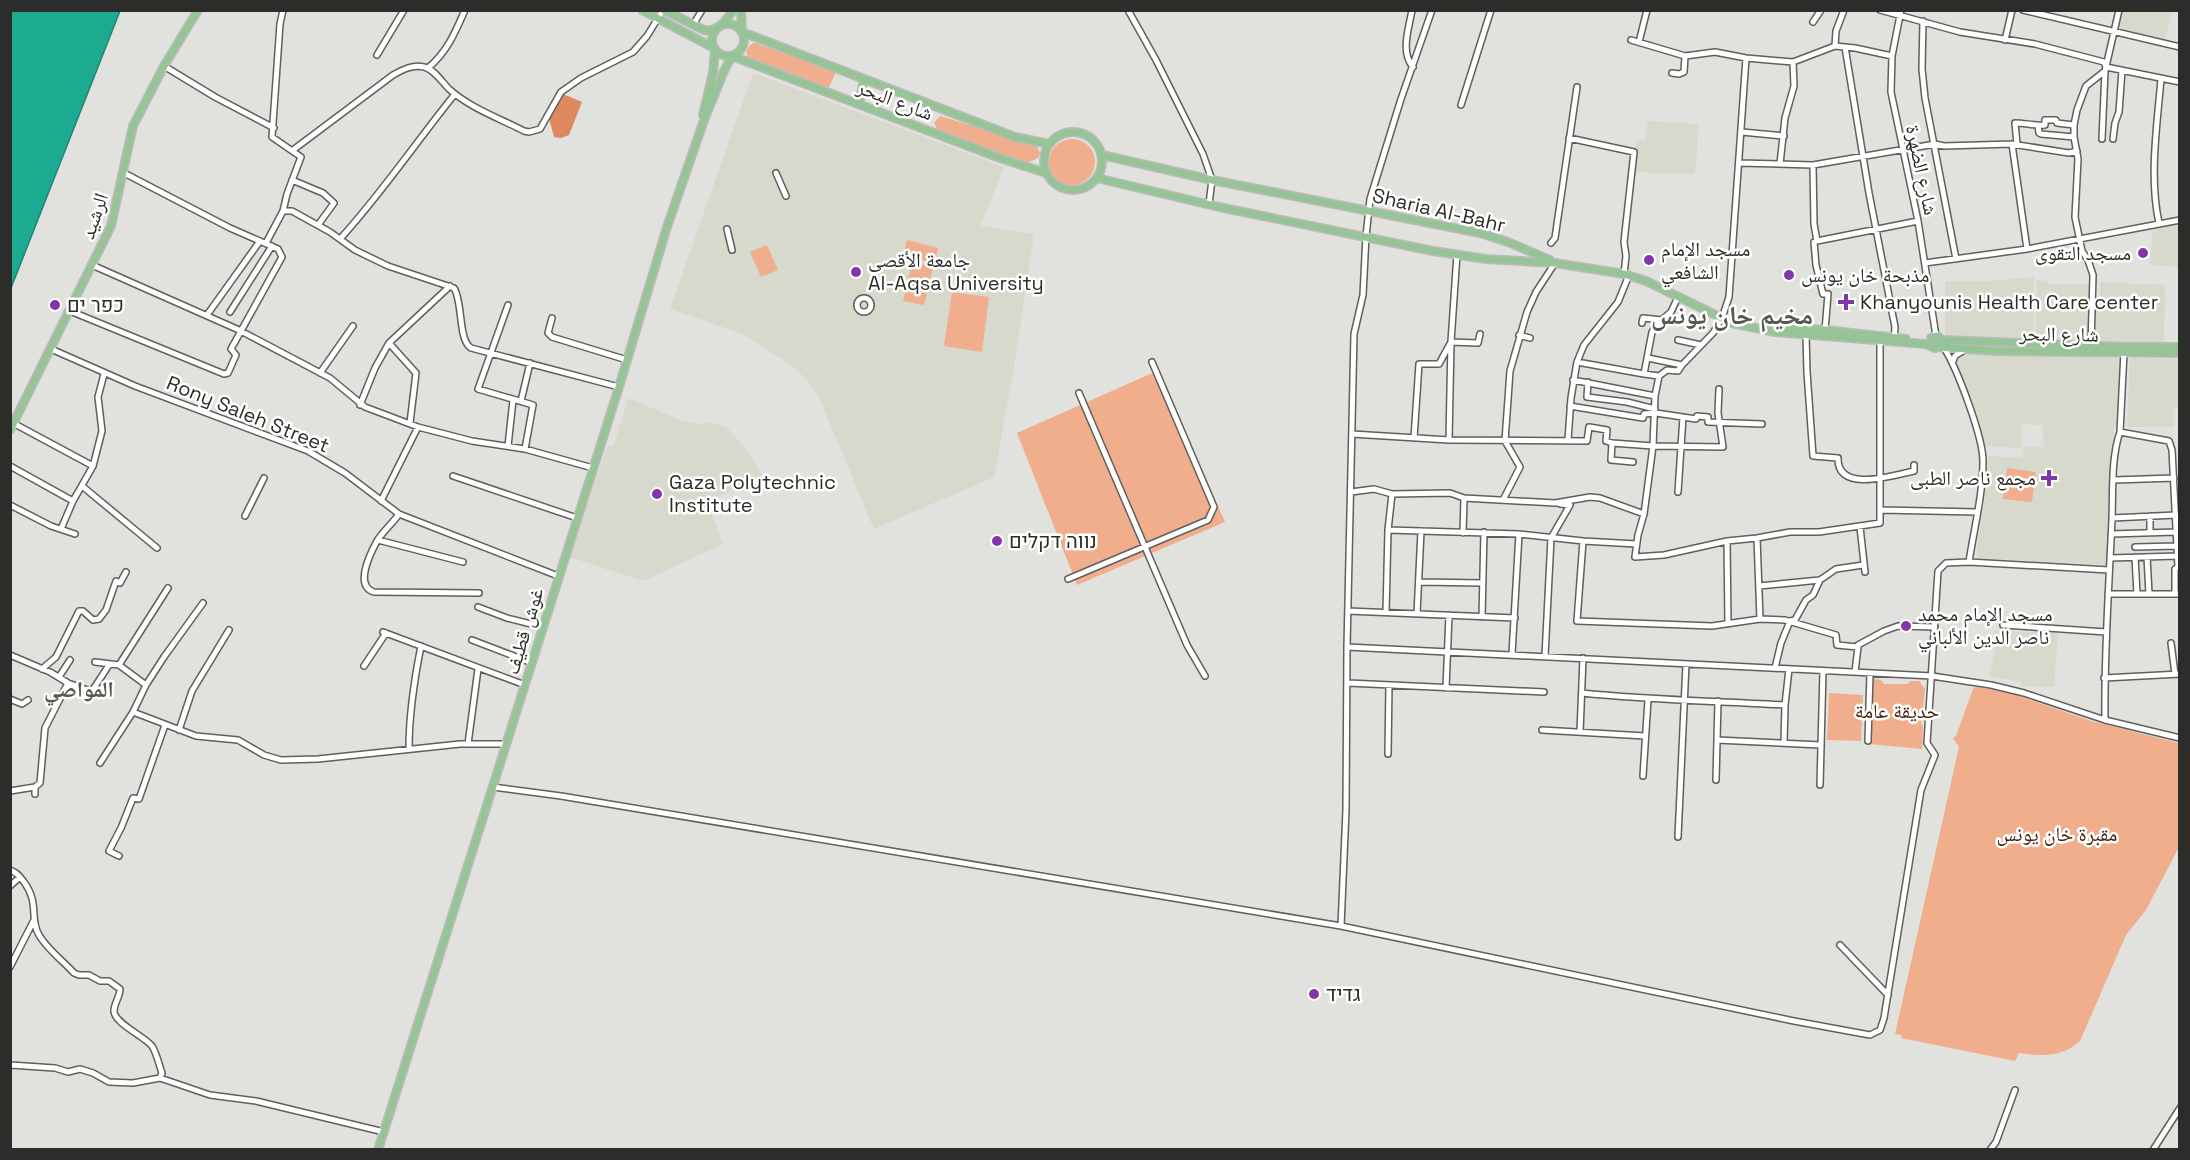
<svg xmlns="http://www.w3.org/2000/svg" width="2190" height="1160" font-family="'Space Grotesk','Noto Naskh Arabic',Heebo,sans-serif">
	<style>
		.built { fill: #d7d9cd }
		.green { fill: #f0ae8d }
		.forest { fill: #dd885e }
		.water { fill: #1caa90; stroke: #218472; stroke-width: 1.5 }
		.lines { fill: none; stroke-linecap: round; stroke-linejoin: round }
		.minor-casing { stroke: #5f605c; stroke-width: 8 }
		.major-casing { stroke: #bbb; stroke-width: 10 }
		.minor { stroke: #fff; stroke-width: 5 }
		.major { stroke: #97c497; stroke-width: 7 }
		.poi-dot { fill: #7f37a9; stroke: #fffffe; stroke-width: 2 }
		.labels { text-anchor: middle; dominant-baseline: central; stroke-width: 5; stroke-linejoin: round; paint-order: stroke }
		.street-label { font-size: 20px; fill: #2c2c2b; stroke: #fffffe }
		.poi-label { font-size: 20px; fill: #2c2c2b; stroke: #fffffe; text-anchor: start }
		.park-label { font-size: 20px; fill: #442210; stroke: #fffffe }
		.quarter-label { font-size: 22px; font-weight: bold; fill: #575754; stroke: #fffffe }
		.district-label { font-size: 26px; font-weight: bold; fill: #575754; stroke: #fffffe }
	</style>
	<rect width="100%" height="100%" fill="#e1e1dd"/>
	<path class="built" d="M2122 11H2172L2165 39 2118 28Z
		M753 73 1004 167 980 226 1034 234 1013 373 994 477 874 529 818 395 806 379 791 365 743 334 670 309Z
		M1647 121 1699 124 1695 174 1633 172 1636 140H1645Z
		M2179 221V267L2150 265 2153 227Z
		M2034 277 2033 340 1947 339 1945 335V281H1990Z
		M2037 280 2047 281 2048 284H2092L2090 340 2035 339Z
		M2100 282 2165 285 2164 347 2092 344 2094 306 2100 300Z
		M1953 353 2063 354 2126 358 2124 427H2114L2107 565 1978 558 1976 555 1985 498 1988 456 2022 458 2024 447H2044L2042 425 2022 424 2021 448 1983 446Z
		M2130 358 2179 359V408L2173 409 2174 427H2127Z
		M628 398 683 421 701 425 709 422 727 428 746 449 762 475 707 502 723 544 643 581 569 557 607 447 614 445Z
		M1994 631 2058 633 2054 687 2021 686V682L1989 676 1994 653Z"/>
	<path class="green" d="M753 43H756L836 72 828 89 753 61C744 56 745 49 753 43Z
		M940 116 1036 145 1040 153 1038 158 1027 163 1006 157 938 130 934 123Z
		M1049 162a23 23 0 1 1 46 0a23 23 0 1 1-46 0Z
		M907 240 938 248 935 263 903 255Z
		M767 245 778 270 761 277 750 252Z
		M912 262 933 267 924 305 903 301Z
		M952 292 989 297 982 352 944 346Z
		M1157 371 1225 522 1077 585 1017 433Z
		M2007 468 2036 472 2032 502 2003 499Z
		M1873 679 1881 680 1884 684H1907L1911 681H1919L1925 689 1921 724 1923 726 1922 749 1870 744Z
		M1976 687 2008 692 2091 721 2179 743V847L2146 910 2126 935 2080 1041C2061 1058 2043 1056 2019 1053L2015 1061 1901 1038V1035L1895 1034 1959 747 1953 738 1956 736 1973 689Z
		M1829 693 1863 695 1861 741 1827 740Z"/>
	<path class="forest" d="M563 94 582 102 569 135 561 138 554 137 549 118Z"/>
	<path class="water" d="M11 10 120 11 11 288 10 11Z"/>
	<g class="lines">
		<defs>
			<path id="minor" d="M1128 10 1156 60 1203 154 1212 180 1209 204
				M1412 10C1409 28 1400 52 1413 67
				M1432 10 1401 99 1370 199 1366 236 1363 295 1354 334 1347 647 1932 676 1991 685 2024 693 2105 720 2180 738
				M1880 10 1960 32 2035 44 2104 62 2106 67 2180 82
				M1901 10 1892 56 1891 92 1918 221 1936 336
				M2023 10 2180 47
				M1923 21 1922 69 1925 98 1956 259
				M1813 22 1821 10
				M693 25 702 10
				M1631 40 1685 56
				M2005 40 2012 10
				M1639 42 1647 10
				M1835 46 1836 31 1844 10
				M1845 47 1869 193 1895 327 1894 341
				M377 55 404 10
				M1746 58 1729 297 1722 318 1713 333 1682 365 1678 371 1667 370 1659 376 1655 396 1653 446 1644 514 1638 535 1635 557 1664 555 1727 541 1757 538 1790 532H1819L1880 523V341
				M164 66 215 97 274 128
				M428 68C447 52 455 33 465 10
				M1672 73 1679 74 1684 72 1685 56 1715 52 1746 58 1793 62 1835 46 1855 48 1892 56
				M1461 105 1491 10
				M2038 126 2039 133 2041 134 2074 137
				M1742 132 1784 136
				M1569 138 1634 152 1624 242 1626 256 1624 274
				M2102 139 2105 71
				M2113 139 2115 123 2119 112 2122 70
				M2012 144 2027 249
				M2017 144 2015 123C2025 123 2035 126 2045 125V120H2056L2057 123 2074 125
				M293 150 393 75C402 70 413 64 424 67 434 69 442 82 449 89 470 108 499 118 524 131L529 132 540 129 561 92 581 78 633 52 647 36 663 10
				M1739 163 1813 165 1935 144 1944 146 2012 144 2069 153 2077 151
				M1780 164 1785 118 1794 86 1793 62
				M1813 165 1814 224 1817 241 1814 242 1816 265 1823 294H1828L1825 331
				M776 173 786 196
				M292 180 323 193 334 203 318 225
				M283 211H292L330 232 355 250 388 266 454 288C463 302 458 340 471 348L619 387
				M2159 223C2149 177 2157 126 2161 79
				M727 229 732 250
				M340 239C382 193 416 142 455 94
				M1817 241 1918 221
				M266 243 283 211 287 194 301 157 272 137 280 24 283 10
				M1551 243 1555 238 1577 87
				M1925 263 2027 249 2180 220
				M92 265 239 330 330 378 365 407 418 427 472 441 525 449 593 468
				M857 305a7 7 0 1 1 14 0a7 7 0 1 1-14 0Z
				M508 305 478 389 533 405 525 449
				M70 311 224 374 228 373 236 355 231 349 282 257 278 249 230 228 124 173
				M230 312 272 246
				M207 315 260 241
				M552 318 548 333 552 337 627 360
				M1642 323 1643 318 1662 320
				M1519 335 1530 338
				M1806 335 1807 372 1813 456 1838 458C1837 494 1895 475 1914 471V465
				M1678 340 1701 345
				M389 343 416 373 410 423
				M2091 346 2093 275 2088 260 2082 251 2075 217 2078 159 2074 137V125L2077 110 2086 86 2105 71 2119 10
				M1944 348C1957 368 1983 437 1983 461 1983 494 1974 529 1969 562
				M51 349 135 386 308 451 345 473 399 514 558 576
				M1648 358 1682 365
				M1953 361 1955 356 1966 349
				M1577 362 1644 374
				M320 373 353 326
				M1659 376 1644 374 1652 332 1657 324 1671 312 1678 297
				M1573 380 1655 396
				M1588 382 1587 397 1627 402 1655 409
				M1079 393 1187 645 1205 676
				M521 401 530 363
				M360 405 375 368 389 343 450 286
				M1570 406 1643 418 1644 414 1656 413 1696 419 1697 416 1708 417V422L1762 424
				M13 423 93 466
				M2120 432 2169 441 2172 450 2178 567 2175 569V594
				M1352 434 1449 440 1587 441 1589 427 1607 430 1606 441 1612 443 1653 446 1723 447 1718 413 1719 389
				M1414 438 1419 364H1439L1451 342 1478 343 1480 334
				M1449 440 1451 342 1457 254
				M1568 440 1571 398 1577 362 1584 345 1618 302 1629 275
				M1612 443 1611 460 1633 462
				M508 446 513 400
				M10 466 73 501
				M453 476 577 518
				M2114 480 2174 478
				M82 486 157 548
				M1351 492 1374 489 1392 494 1450 493 1464 498 1555 503 1590 497 1600 498 1644 514
				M1678 492 1683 417
				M1503 500 1520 467 1505 441 1510 371 1527 312 1536 292 1555 263
				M381 501 418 427
				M10 505 51 526 75 534
				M1881 510 1977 512
				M399 514C393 523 383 531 377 541 370 554 354 586 374 592L479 593
				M245 516 264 478
				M2150 516V532
				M2112 518 2176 515
				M1860 527 1865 572
				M61 529 73 501 93 466 102 431 98 397 104 374
				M1388 530 1519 534 1583 541 1636 544
				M1463 533 1464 498
				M2111 534 2176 532
				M1757 538 1760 619
				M378 540 463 562
				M1583 541 1577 621 1712 626 1760 619 1785 620 1836 635 1837 645 1858 647V645L1884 631 1898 626 1935 627
				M1727 541 1728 624
				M2135 547 2177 546
				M2135 557 2137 594
				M2147 557 2149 594
				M2110 558 2177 556
				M1068 579 1208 520 1214 507 1152 362
				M1419 582 1483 583
				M1759 586 1820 580
				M2108 594H2180
				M478 607 507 618 543 627
				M1348 611 1515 618
				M1386 612 1388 530 1392 494
				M1417 614 1421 531
				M1482 617 1484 532
				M2003 625 2106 632
				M383 632 525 685
				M472 640 532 663
				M2171 643 2175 674
				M1512 654 1519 534
				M10 655 50 672 68 683 90 691 94 688 109 665
				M1545 656 1551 538 1570 505 1560 504
				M95 662 119 665 146 685
				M119 665 168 588
				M364 666 386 633
				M1775 668 1781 643 1790 621 1795 620 1806 600 1813 595 1820 580 1836 569 1863 565
				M42 669 56 657 79 611H83L93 620 99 619 106 610 116 581 120 583 126 572
				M1855 672 1858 647
				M59 677 70 660
				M2104 678 2180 674
				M1348 683 1544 692
				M1446 688 1449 615
				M1582 693C1649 700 1717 701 1785 705
				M10 699 22 704 28 700
				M133 712 196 736 238 740 264 755 281 760 318 759 460 744H505
				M2105 720C2104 653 2109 586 2112 519 2113 493 2111 457 2120 432L2124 352
				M179 730 192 691 229 630
				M1542 730 1645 736
				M1580 732 1583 658
				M1717 740 1821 745
				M1868 741 1870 673
				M1784 743 1785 705 1789 669
				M468 744 478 669
				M409 749C409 714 414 681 421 646
				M1388 754 1389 685
				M100 763 133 712 146 685 164 657 203 603
				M1643 776 1648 700
				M1716 780 1718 701
				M1820 785 1823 671
				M493 787 561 796 1341 926 1794 1021 1870 1035 1880 1030 1884 1018 1921 790 1935 755 1927 743 1938 571 1946 563 1969 562 2109 570
				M10 791 35 787
				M35 794V787L40 783 45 728 68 683
				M1678 837 1686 664
				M119 856 109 851 121 828 133 798 139 799 165 725
				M10 870C17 872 20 877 24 882 40 904 29 918 39 935 47 949 63 961 74 973L79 975H89L100 981H109L120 989C120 997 114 1003 114 1011 114 1023 144 1036 152 1046 157 1054 159 1065 162 1073L160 1078
				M10 886 20 877
				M1341 926 1346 810 1347 647
				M1840 945 1888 995
				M10 967 34 920
				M10 1065 55 1068 68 1072 80 1069 93 1073 109 1082 133 1083 160 1078 210 1095 256 1101 384 1132
				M1990 1150 1996 1142 2015 1090
				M2153 1150 2180 1108"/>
			<path id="major" d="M642 10 714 48
				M664 10 704 30C718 32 726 21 733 10
				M741 10 742 32 1015 137 1049 144
				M712 40a16 16 0 1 1 32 0a16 16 0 1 1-32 0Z
				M859 104 864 79
				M703 115 713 73 715 50
				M1044 161a29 29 0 1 1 58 0a29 29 0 1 1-58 0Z
				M1102 155 1212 180 1480 233 1508 242 1550 260
				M1097 178 1219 207 1433 251 1486 259 1555 263 1624 274 1646 281 1732 323 1775 332 1925 344 1935 348 1941 344 1939 337 1936 336 1931 338 1932 346
				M1768 326 1825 330 1906 339
				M1942 340 2126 347H2180
				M1939 347 1996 351 2180 353
				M10 430 111 226 133 126 164 66 198 10
				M378 1150 619 387 667 227 703 123 724 71 732 56 1000 158 1046 173"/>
		</defs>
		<use href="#minor" class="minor-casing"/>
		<use href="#major" class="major-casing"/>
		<use href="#minor" class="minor"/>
		<use href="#major" class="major"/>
	</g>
	<g class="poi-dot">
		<circle cx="2143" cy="253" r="6"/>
		<circle cx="1649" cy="260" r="6"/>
		<circle cx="856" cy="272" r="6"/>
		<circle cx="1789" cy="275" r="6"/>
		<path d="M1843 293h6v6h6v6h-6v6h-6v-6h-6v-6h6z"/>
		<circle cx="55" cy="305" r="6"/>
		<path d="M2046 469h6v6h6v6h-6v6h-6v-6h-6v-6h6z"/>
		<circle cx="657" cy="494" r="6"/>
		<circle cx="997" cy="541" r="6"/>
		<circle cx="1906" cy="626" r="6"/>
		<circle cx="1314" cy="994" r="6"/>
	</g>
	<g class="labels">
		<g class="street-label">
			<text transform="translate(895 100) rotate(21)">شارع البحر</text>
			<text transform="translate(1922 170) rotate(78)">شارع الضهرة</text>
			<text transform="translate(1439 210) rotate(13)">Sharia Al-Bahr</text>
			<text transform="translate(94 216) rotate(-71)">الرشيد</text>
			<text transform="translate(2059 334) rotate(1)">شارع البحر</text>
			<text transform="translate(248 414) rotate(22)">Rony Saleh Street</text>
			<text transform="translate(524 631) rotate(-73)">غوش قطيف</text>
		</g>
		<g class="poi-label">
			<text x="1661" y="249">مسجد الإمام<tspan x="1661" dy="23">الشافعي</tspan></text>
			<text x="2131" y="253" text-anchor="end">مسجد التقوى</text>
			<text x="868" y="260">جامعة الأقصى<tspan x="868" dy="23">Al-Aqsa University</tspan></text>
			<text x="1801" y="275">مذبحة خان يونس</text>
			<text x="1860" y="302">Khanyounis Health Care center</text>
			<text x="67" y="305">כפר ים</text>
			<text x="2036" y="478" text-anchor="end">مجمع ناصر الطبى</text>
			<text x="669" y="482">Gaza Polytechnic<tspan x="669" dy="23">Institute</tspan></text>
			<text x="1009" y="541">נווה דקלים</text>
			<text x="1918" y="614">مسجد الإمام محمد<tspan x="1918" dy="23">ناصر الدين الألباني</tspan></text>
			<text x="1326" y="994">גדיד</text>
		</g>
		<g class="park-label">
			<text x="1897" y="711">حديقة عامة</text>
			<text x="2057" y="834">مقبرة خان يونس</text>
		</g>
		<g class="quarter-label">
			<text x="79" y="689">المواصي</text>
		</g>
		<g class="district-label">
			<text x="1732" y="315">مخيم خان يونس</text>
		</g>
	</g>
	<rect width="2190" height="1160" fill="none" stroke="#2c2c2b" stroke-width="24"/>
</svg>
